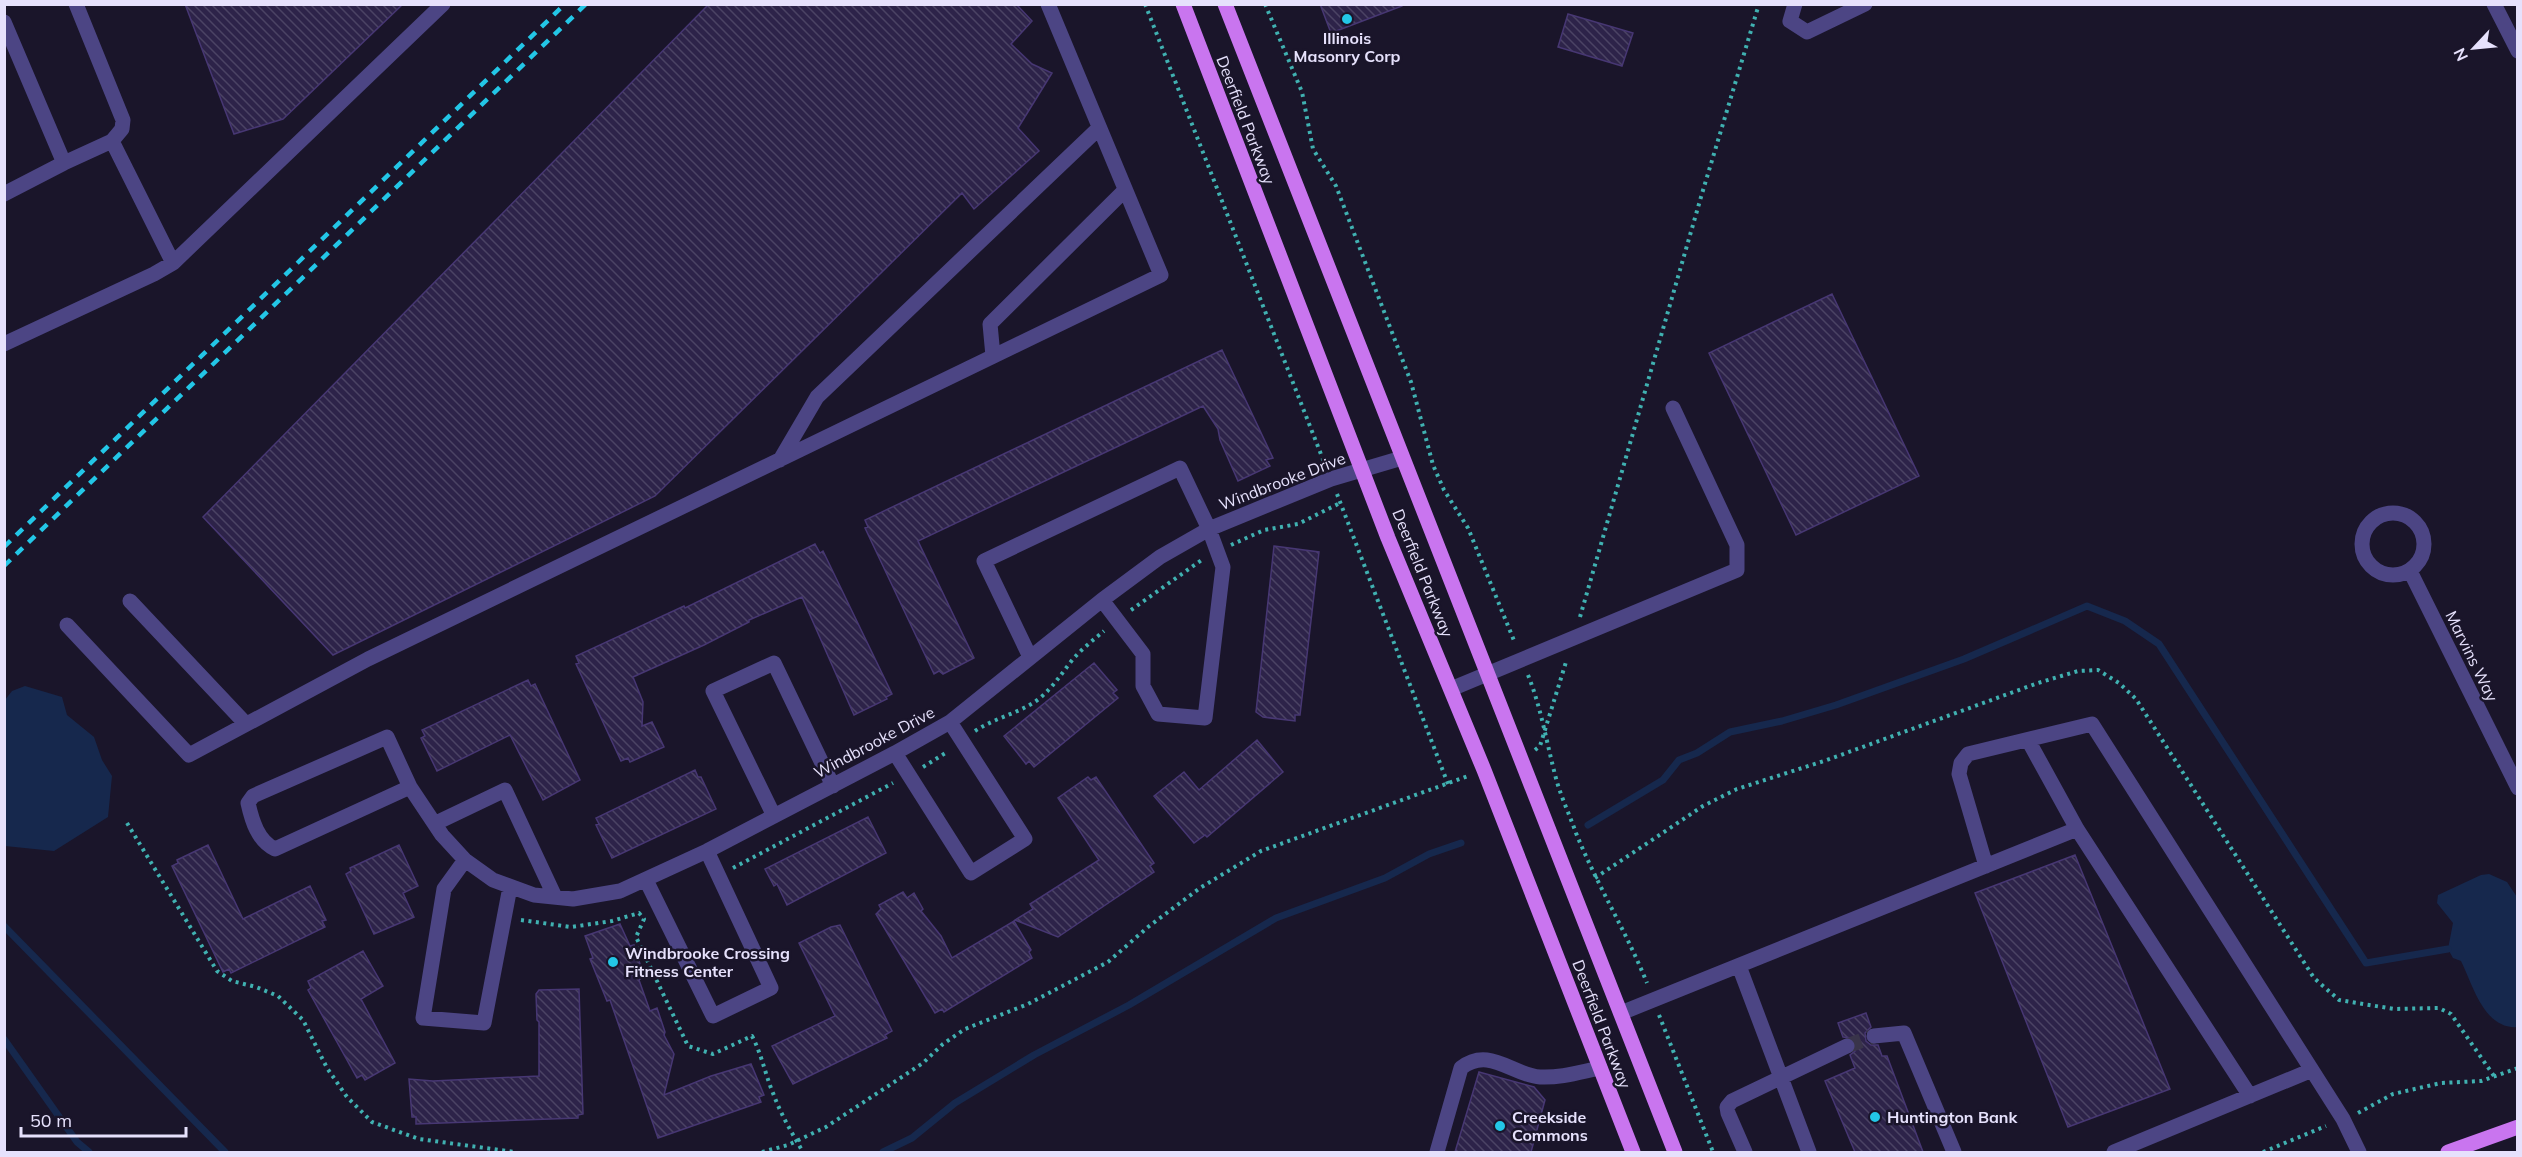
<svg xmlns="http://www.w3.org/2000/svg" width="2522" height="1157" font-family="Mulish,sans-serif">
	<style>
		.water { fill: #16284d }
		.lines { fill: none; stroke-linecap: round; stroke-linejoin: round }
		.stream { stroke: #16284d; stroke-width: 7 }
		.building { fill: url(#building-back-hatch); stroke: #473773; stroke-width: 1.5 }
		.minor-tunnel { stroke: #39344a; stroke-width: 15; stroke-dasharray: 15 8; stroke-linecap: butt }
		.path { stroke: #40b1b1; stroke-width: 4; stroke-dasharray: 3 4.5; stroke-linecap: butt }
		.minor { stroke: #4c4584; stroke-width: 15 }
		.major { stroke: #c975ef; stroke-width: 15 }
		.rail { stroke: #23c6e6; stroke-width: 4.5; stroke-dasharray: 9 8; stroke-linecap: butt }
		.poi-dot { fill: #23c6e6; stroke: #1a152a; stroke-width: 2 }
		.labels { text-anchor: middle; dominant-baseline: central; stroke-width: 5; stroke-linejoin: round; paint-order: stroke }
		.poi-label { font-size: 16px; font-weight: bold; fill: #e6e1fc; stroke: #1a152a; text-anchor: start }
		.street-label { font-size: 16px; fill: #e6e1fc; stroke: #1a152a }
	</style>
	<defs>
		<pattern id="building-back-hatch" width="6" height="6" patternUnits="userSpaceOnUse" patternTransform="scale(1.5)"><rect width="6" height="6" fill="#2d2349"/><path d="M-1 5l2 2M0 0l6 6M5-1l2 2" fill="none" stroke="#4b4364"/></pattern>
	</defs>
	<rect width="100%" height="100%" fill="#1a152a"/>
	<path class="water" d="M25 686 62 697 67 715 94 737 102 760 112 776 108 817 54 851 5 846V700L12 691Z
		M2489 874 2507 882 2517 897 2518 1027C2484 1030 2473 985 2461 961L2453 958 2448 949 2453 923 2437 903 2438 895 2481 875Z"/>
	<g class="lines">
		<path class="stream" d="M1588 825 1663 780 1679 760 1697 753 1730 732 1782 721 1836 705 1964 659 2087 606 2125 621 2159 644 2366 963 2448 949
			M4 926 225 1152
			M4 1039 77 1142 89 1152
			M883 1152 912 1138 955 1103 1034 1055 1129 1005 1276 918 1385 878 1429 854 1461 843"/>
	</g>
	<path class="building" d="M185 4H403L283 119 234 134Z
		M709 4H1016L1032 21 1011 44 1032 64 1052 73 1018 128 1039 151 974 209 962 193 655 496 333 655 203 517Z
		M1320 4H1402V6L1331 33Z
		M1568 14 1633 33 1622 66 1558 47Z
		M1832 294 1919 476 1796 535 1709 353Z
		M1222 350 1273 458 1266 460 1270 466 1238 481 1220 440 1218 429 1203 406 918 541 974 658 943 674 939 671 934 674 865 528 868 527 865 520Z
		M815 544 820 553 823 551 892 694 886 697 887 699 854 715 802 597 749 620V622L704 645 633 677 643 702 642 726 652 722 664 747 630 762 628 758 621 761 576 664 579 663 576 656 684 606 685 608Z
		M1274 546 1319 552 1300 715H1295V721L1263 717 1256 712Z
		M1094 663 1117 690 1113 693 1118 698 1034 767 1029 761 1026 764 1004 736Z
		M528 680 531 686 535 684 580 780 543 800 510 735 437 771 421 738 425 736 422 730Z
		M1257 740 1283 772 1207 837 1205 835 1194 843 1154 796 1184 772 1199 790Z
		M695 770 698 777H701L716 809 612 858 596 825 599 824 596 818Z
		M1088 777 1091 780 1096 777 1154 863 1150 866 1154 872 1058 937 1015 920 1033 909 1030 904 1099 860 1058 798Z
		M868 817 886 853 787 905 777 884 774 886 765 869Z
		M208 845 243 919 310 886 326 920 322 921 325 927 231 973 229 969 223 972 172 866 178 863 177 860Z
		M399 845 418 886 403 893 414 917 374 934 346 874 351 871 350 868Z
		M2075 855 2170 1089 2068 1127 1975 893Z
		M903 892 907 898 914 893 923 909 921 911 941 936 952 958 1014 921 1031 950 1029 952 1032 958 944 1012 942 1009 935 1013 876 914 881 909 879 905Z
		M620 924 630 946 634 945 640 964 637 967 641 978 639 980 650 1011 657 1008 665 1032 664 1035 674 1054 664 1095 711 1076 751 1064 764 1095 759 1097 761 1102 658 1138 610 1000 607 1001 590 959 593 958 585 936Z
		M840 925 892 1031 885 1035 887 1038 793 1084 772 1046 835 1016 799 943 831 927Z
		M363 951 383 986 361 999 395 1063 365 1080 362 1075 357 1078 308 990 311 988 308 981Z
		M579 989 583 1114 578 1115V1118L416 1124V1117H412L409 1079 433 1081 539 1076V1022L537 1020 536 994 539 990Z
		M1866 1013 1871 1027 1865 1033 1866 1041 1871 1045H1878L1882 1056H1887L1923 1152H1855L1825 1081 1855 1068 1850 1055 1855 1051 1856 1042 1852 1038 1843 1037 1838 1023Z
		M1479 1072 1534 1087 1545 1100 1531 1152H1455Z"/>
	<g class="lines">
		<path class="minor-tunnel" d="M1847 1046 1874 1036"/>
		<path class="path" d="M1145 4 1324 462
			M1265 4 1302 92 1313 149 1336 186 1411 382 1433 465 1444 490 1468 528 1515 643
			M1337 494 1448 784
			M1231 545 1264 530 1298 524 1340 503
			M1131 610 1203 559
			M1580 617 1701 197 1759 4
			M1528 675C1542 710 1547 746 1557 782 1562 799 1570 816 1576 833 1597 885 1626 931 1647 983
			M975 731C996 717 1021 713 1040 698 1054 686 1062 673 1073 659 1082 649 1093 640 1104 631
			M1535 750 1540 746 1566 662
			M923 767 947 752
			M127 823 217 971 232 981 256 987 278 996 303 1020 327 1068 347 1097 372 1122 419 1139 515 1152
			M733 868 893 783
			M1595 878 1703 806 1737 789 1827 760 2038 683 2078 671 2098 670 2119 683 2136 699 2314 978 2339 1000 2394 1009 2439 1008 2451 1014 2494 1076
			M521 920 571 927 612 921 639 913 644 919 636 937 688 1046 713 1054 752 1036C762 1055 765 1074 773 1093 781 1115 792 1133 803 1152
			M1659 1015 1713 1152
			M2358 1113 2393 1094 2441 1083 2481 1081 2518 1068
			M762 1152 788 1145 826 1127 923 1063 943 1044 965 1029 1028 1004 1108 962 1148 927 1200 888 1261 851 1468 776
			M2263 1152 2326 1126"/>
		<path class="minor" d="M1795 4 1790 21 1807 32 1865 4
			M2494 4 2518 51
			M4 22 64 163 112 141 122 129 123 120 76 4
			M112 141 173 263
			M4 194 64 163
			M4 344 154 274 173 263 443 4
			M993 356 990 324 1125 190
			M780 460 817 397 1099 128
			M2362 544a31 31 0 1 1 62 0a31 31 0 1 1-62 0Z
			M2410 571 2518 788
			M130 601 245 723
			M67 625 189 755 368 659 1161 275 1048 4
			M1030 657 984 561 1180 468 1209 529 1223 567 1205 718 1158 714 1143 686V654L1102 600
			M1451 689 1737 570V545L1673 408
			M2028 740 2077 829 2250 1096
			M895 753 971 873 1025 839 950 722
			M410 787 275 849C258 841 252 821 248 803L253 796 387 737 410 787 442 835 465 860 493 880 534 895 573 899 620 891 707 851 895 753 950 722 1102 600 1160 557 1209 529 1331 479 1402 458
			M774 816 713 691 774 663 833 786
			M436 823 505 790 555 897
			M465 860 444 889 423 1018 484 1023 510 887
			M1986 866 1959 774 1961 763 1968 754 2092 724 2343 1119 2359 1152
			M646 880 713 1016 771 988 707 851
			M1739 966 1809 1152
			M1621 1013 2077 829
			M1874 1036 1904 1033 1954 1152
			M1437 1152 1461 1068C1489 1046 1512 1075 1540 1077 1561 1078 1580 1072 1600 1068
			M1745 1152 1728 1113 1727 1107 1732 1101 1847 1046
			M2114 1152 2312 1070"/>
		<path class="major" d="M1183 4 1388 538 1484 770 1633 1152
			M1225 4 1675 1152
			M2448 1152 2518 1127"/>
		<path class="rail" d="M4 547 565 4
			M4 566 586 4"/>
	</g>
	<g class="poi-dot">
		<circle cx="1347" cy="19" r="6"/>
		<circle cx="613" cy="962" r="6"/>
		<circle cx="1875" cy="1117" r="6"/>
		<circle cx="1500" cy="1126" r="6"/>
	</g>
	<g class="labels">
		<g class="poi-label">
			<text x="1347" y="38" text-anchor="middle">Illinois<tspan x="1347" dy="18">Masonry Corp</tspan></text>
			<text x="625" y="953">Windbrooke Crossing<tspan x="625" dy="18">Fitness Center</tspan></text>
			<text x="1512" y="1117">Creekside<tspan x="1512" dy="18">Commons</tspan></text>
			<text x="1887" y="1117">Huntington Bank</text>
		</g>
		<g class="street-label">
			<text transform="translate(1246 120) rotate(69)">Deerfield Parkway</text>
			<text transform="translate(1282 481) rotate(-21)">Windbrooke Drive</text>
			<text transform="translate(1423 573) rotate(68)">Deerfield Parkway</text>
			<text transform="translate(2472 656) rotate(64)">Marvins Way</text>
			<text transform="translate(874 742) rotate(-28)">Windbrooke Drive</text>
			<text transform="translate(1602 1024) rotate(69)">Deerfield Parkway</text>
		</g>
	</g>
	<rect width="2522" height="1157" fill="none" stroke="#e6e1fc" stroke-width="12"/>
	<g transform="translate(2474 48) rotate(244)" stroke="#1a152a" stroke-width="4.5" paint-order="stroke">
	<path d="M0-4.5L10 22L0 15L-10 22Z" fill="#e6e1fc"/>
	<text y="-9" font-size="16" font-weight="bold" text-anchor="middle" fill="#e6e1fc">N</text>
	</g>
	<path d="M21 1127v9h165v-9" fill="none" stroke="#e6e1fc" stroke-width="3"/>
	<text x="30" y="1127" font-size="18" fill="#e6e1fc" stroke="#1a152a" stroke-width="4.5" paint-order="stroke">50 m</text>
</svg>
